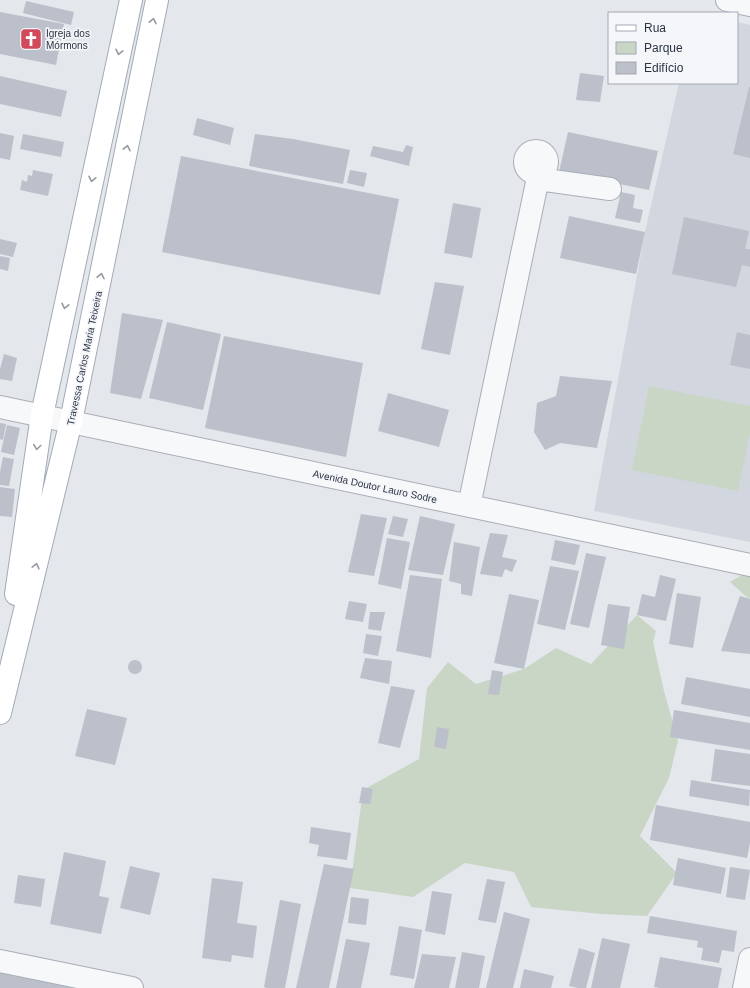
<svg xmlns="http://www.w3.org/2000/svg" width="750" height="988" font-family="Arial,sans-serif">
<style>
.built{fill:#d2d6de}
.green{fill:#c9d6c5}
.building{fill:#bbc0ca}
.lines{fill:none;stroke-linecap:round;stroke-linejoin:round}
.minor-casing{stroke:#a9aeb7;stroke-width:24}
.major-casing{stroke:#a3abb8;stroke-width:24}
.minor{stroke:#f7f8fa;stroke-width:22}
.major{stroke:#fff;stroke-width:22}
.oneway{stroke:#959aa2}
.labels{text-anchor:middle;stroke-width:3.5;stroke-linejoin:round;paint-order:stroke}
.poi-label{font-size:10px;fill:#2b3445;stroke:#f4f6f9;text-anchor:start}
.street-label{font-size:10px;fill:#2b3445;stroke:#f4f6f9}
</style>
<rect width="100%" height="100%" fill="#e4e7ec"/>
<path class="built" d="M737,22L750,25V542L594,511L645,232L679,83H737Z"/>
<path class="green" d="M649,386L750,406V432L738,491L632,470Z
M750,570V597L749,599L730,582Z
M637,615L656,631L653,642L664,691L678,741L669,778L640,836L677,873L647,916L601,914L531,907L514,872L465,863L413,897L350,888L363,790L419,759L427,688L448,662L476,684L524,669L556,648L591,664Z"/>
<path class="building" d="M26,1L74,12L71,25L23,13Z
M0,12L64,24L56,65L0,54Z
M580,73L604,76L600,102L576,100Z
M0,76L67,91L61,117L0,104Z
M749,87H750V158L733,154Z
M197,118L234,128L230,145L193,135Z
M568,132L658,151L649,190L559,172Z
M0,133L14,136L10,160L0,158Z
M23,134L64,142L61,157L20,149Z
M255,134L293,139L350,150L343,184L249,166Z
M406,145L413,147L409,166L370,156L373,146L403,152Z
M181,156L399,199L380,295L162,252Z
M33,170L53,174L48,196L20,190L22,180L27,182L28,175L32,176Z
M350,170L367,173L364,187L347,183Z
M621,192L635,195L633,208L643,210L640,223L615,218Z
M453,203L481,208L472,258L444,253Z
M569,216L645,232L636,274L560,258Z
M684,217L749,231L745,249H750V267L742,265L736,287L672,274Z
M0,239L17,243L13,257L0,254Z
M0,256L10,258L8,271L0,269Z
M435,282L464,286L450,355L421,349Z
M122,313L163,320L141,399L110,393Z
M167,322L221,334L203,410L149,398Z
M737,332L750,335V369L730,365Z
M224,336L363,363L346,457L205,428Z
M4,354L17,358L12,381L0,379V369Z
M560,376L612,381L597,448L560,443L545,450L534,432L537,403L556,396Z
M388,393L449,410L439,447L378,431Z
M0,423L6,424L3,440L0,439Z
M7,425L20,428L14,455L1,452Z
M3,457L14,459L9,486L0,485V472Z
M0,487L15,489L12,517L0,516Z
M361,514L387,518L374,576L348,572Z
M393,516L408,519L403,537L388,534Z
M420,516L455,524L443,575L408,570Z
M490,533L508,535L502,557L517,560L512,572L505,569L502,577L480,574Z
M387,538L410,542L401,589L378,584Z
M555,540L580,545L575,565L551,560Z
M454,542L480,547L472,596L461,594V584L449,581Z
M586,553L606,557L589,628L570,624Z
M550,566L579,571L565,630L537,624Z
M410,575L442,579L431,658L396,651Z
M660,575L676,579L666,621L637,615L642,594L655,597Z
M677,593L701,597L693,648L669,644Z
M509,594L539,600L524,669L494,663Z
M740,596L750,599V654L721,651Z
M349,601L367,604L363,622L345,619Z
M608,604L630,607L624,649L601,645Z
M370,612H385L381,631L368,629Z
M366,634L382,636L378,656L363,653Z
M365,658L392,661L389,684L360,678Z
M128 667a7 7 0 1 1 14 0a7 7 0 1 1-14 0Z
M492,670L503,672L499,695L488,694Z
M686,677L750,689V717L681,704Z
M391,686L415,690L400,748L378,743Z
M87,709L127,718L115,765L75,756Z
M674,710L750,723V750L670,737Z
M437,727L449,729L446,749L434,747Z
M715,749L750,754V786L711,781Z
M691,780L750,790L749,806L689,796Z
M362,787L373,789L370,804L359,803Z
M656,805L750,822V843L747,858L650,840Z
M311,827L351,833L347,860L317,856L319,845L309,843Z
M64,852L106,861L99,896L109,898L101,934L50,924Z
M678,858L726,868L721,894L673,885Z
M324,864L354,869L329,988H296Z
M130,866L160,873L150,915L120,908Z
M730,867L750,870L745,900L726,897Z
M18,875L45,879L41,907L14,903Z
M212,878L243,882L237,923L257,926L253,958L232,955L231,962L202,958Z
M487,879L505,882L496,923L478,920Z
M432,891L452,894L445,935L425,931Z
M351,897L369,899L366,925L348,923Z
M280,900L301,904L285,988H267L264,987Z
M504,912L530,919L513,988H486Z
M650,916L737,931L734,952L722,950L719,963L701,960L703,948L697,947L698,941L647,933Z
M399,926L422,930L414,979L390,975Z
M602,938L630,944L620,988H591Z
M346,939L370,943L361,988H336Z
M579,948L595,953L586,988H578L569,986Z
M462,952L485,956L479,988H455Z
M422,954L456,957L449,988H414Z
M660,957L722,968L718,988H660L654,987Z
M524,969L554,976L551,988H520Z
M0,971L79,988H0Z"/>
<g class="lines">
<g class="minor-casing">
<path id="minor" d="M727,0L750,5
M525 162a11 11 0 1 1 22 0a11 11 0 1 1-22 0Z
M538,179L610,189
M0,407L750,565
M469,506L539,173
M0,961L132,988
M744,988L750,959"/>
</g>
<g class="major-casing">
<path id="major" d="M16,594L42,415L131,0
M0,713L71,421L157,0"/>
</g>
<use href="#minor" class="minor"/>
<use href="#major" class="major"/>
</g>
<defs><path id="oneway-chevron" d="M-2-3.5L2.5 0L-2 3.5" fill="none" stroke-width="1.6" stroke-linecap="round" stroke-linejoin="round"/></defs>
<g class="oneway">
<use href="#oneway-chevron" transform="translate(153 21) rotate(-78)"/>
<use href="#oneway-chevron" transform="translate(119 52) rotate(102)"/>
<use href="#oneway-chevron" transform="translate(127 148) rotate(-78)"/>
<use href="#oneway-chevron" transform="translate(92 179) rotate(102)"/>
<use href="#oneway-chevron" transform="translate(101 276) rotate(-78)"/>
<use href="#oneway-chevron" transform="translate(65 306) rotate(102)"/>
<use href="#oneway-chevron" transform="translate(37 447) rotate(98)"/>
<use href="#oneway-chevron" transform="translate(36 566) rotate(-76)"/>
</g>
<defs>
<g id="church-square" transform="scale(1.15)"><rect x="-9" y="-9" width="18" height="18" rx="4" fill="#d1495b" stroke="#f4f6f9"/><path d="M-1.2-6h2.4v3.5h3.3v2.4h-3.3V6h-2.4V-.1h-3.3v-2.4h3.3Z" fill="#fff"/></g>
</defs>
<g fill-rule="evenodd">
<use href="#church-square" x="31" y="39"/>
</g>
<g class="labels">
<g class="poi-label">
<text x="46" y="37">Igreja dos<tspan x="46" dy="12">Mórmons</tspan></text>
</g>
<g class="street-label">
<text transform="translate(84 358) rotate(-78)" y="4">Travessa Carlos Maria Teixeira</text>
<text transform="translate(375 486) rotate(12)" y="4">Avenida Doutor Lauro Sodre</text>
</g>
</g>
<rect x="608" y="12" width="130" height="72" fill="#f4f6f9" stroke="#a4a8b1"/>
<rect x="616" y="25" width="20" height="6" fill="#ffffff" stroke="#a4a8b1"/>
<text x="644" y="32" font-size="12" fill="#2b3445">Rua</text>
<rect x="616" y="42" width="20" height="12" fill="#c9d6c5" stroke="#a4a8b1"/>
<text x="644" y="52" font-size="12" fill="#2b3445">Parque</text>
<rect x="616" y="62" width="20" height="12" fill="#bbc0ca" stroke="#a4a8b1"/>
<text x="644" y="72" font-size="12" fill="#2b3445">Edifício</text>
</svg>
